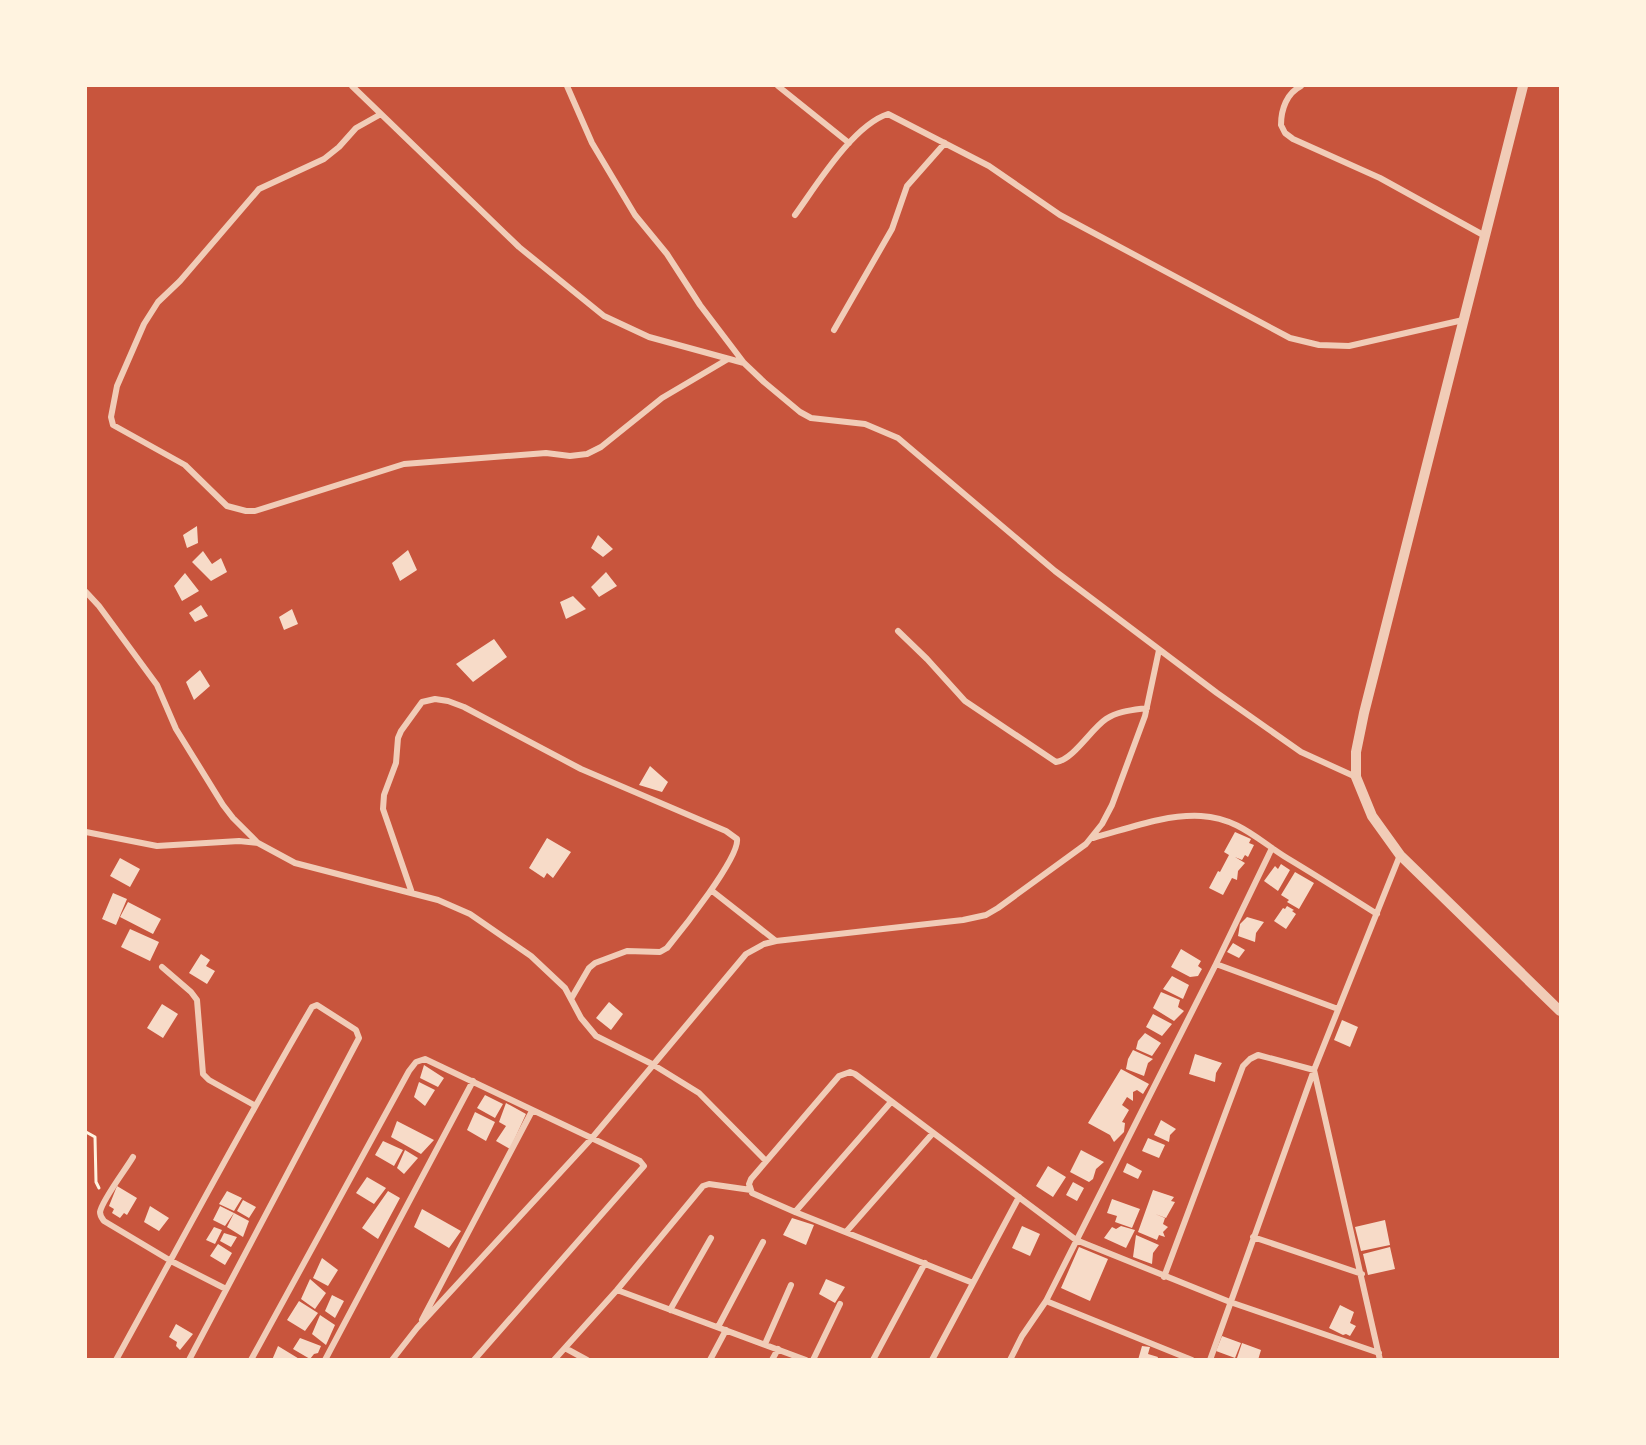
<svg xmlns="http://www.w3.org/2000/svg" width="1646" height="1445" font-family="'Open Sans',sans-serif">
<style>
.building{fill:#f7dbc8}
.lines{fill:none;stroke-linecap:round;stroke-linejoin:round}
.path{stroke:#fff3e0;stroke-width:3}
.minor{stroke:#f1ccb7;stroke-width:6}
.tertiary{stroke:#f1ccb7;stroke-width:10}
</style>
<rect width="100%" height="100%" fill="#c8553d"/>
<path class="building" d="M197,526L198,543L187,548L183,535Z
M598,535L613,549L603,557L591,548Z
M408,550L417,570L400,581L392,563Z
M203,551L212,564L221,558L227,572L211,581L192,562Z
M606,572L617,586L599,597L591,587Z
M185,573L199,591L182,601L174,586Z
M573,596L586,609L566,619L560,602Z
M201,605L208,616L195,622L189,613Z
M292,609L298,624L284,630L279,617Z
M494,639L507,657L473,682L456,664Z
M200,670L210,686L194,700L186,682Z
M650,766L668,782L662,792L639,785Z
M1235,832L1251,839L1249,843L1254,845L1248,857L1245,855L1242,860L1235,857L1245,863L1238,871L1237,880L1232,878L1223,895L1209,888L1218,871L1220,872L1229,855L1224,852Z
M547,838L571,852L553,878L547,873L544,878L529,868Z
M120,858L140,869L130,887L110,876Z
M1281,864L1290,870L1278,891L1264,881L1275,866L1278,869Z
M1295,872L1314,883L1299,909L1287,902L1289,900L1281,895Z
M113,893L127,899L116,925L102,919Z
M128,902L161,919L153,934L120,917Z
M1287,906L1294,910L1292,911L1296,914L1286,929L1274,921L1283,908L1285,909Z
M1247,917L1264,922L1256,933L1255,942L1238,936L1240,924Z
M130,929L159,942L150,961L121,947Z
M1233,943L1245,950L1239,958L1227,952Z
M1181,949L1201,961L1198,966L1202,969L1198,976L1190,977L1171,967Z
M201,954L210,960L206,966L215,971L207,984L189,973Z
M1172,976L1189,985L1183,999L1163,989Z
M1161,992L1180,1000L1178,1007L1184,1011L1174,1021L1153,1008Z
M609,1002L623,1014L611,1030L596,1018Z
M162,1004L178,1014L163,1038L147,1028Z
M1153,1014L1172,1024L1162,1036L1146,1027Z
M1342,1020L1358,1027L1350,1047L1334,1040Z
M1145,1033L1161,1043L1152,1056L1136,1049L1138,1041Z
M1133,1050L1153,1059L1148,1063L1144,1076L1126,1069L1128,1059Z
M1195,1054L1222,1063L1216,1073L1215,1082L1189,1074Z
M424,1065L444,1078L438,1087L420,1078Z
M1121,1069L1149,1084L1143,1094L1137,1090L1133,1092V1101L1127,1097L1122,1105L1129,1110L1122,1122L1125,1123L1124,1132L1114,1142L1110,1135L1088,1123Z
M419,1082L435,1090L425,1106L414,1097Z
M485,1095L503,1104L495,1118L477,1108Z
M506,1103L526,1114L510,1149L496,1141L506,1126L499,1122Z
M475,1112L495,1122L486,1141L467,1130Z
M1161,1120L1176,1129L1170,1135L1169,1142L1154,1135Z
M397,1121L434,1140L421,1154L391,1137Z
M1148,1138L1165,1145L1159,1158L1142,1151Z
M383,1141L403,1150L394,1166L375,1155Z
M405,1150L418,1158L404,1174L397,1168Z
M1081,1150L1104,1162L1096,1169L1093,1179L1089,1182L1070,1172Z
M1127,1163L1142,1171L1138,1179L1123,1172Z
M1048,1166L1066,1177L1053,1197L1036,1186Z
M367,1177L386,1188L374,1204L356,1193Z
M1073,1182L1084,1188L1077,1201L1066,1195Z
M117,1186L137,1198L127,1215L124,1213L120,1218L112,1213L114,1209L109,1206Z
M1153,1190L1174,1197L1171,1201L1175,1202L1166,1218L1155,1214L1165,1218L1163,1224L1168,1227L1163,1232L1165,1237L1159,1235L1157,1240L1138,1232Z
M227,1191L242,1198L234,1211L219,1204Z
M388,1191L400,1198L378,1239L362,1228Z
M1112,1199L1140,1209L1132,1228L1115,1222L1117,1216L1107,1213Z
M243,1200L256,1207L249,1218L237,1211Z
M150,1206L169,1218L159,1231L144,1222Z
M220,1206L234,1213L225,1226L213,1220Z
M422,1209L461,1231L449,1248L414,1227Z
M234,1213L249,1221L243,1237L227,1227Z
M792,1218L814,1225L806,1245L783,1235Z
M1385,1220L1390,1245L1361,1251L1355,1227Z
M1022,1226L1040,1234L1030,1256L1012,1248Z
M1121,1226L1135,1230L1126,1248L1104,1238L1112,1227L1116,1229Z
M214,1227L222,1230L215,1244L206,1240Z
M224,1233L237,1237L231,1247L220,1241Z
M1136,1235L1159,1245L1153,1253L1152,1264L1133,1257Z
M218,1244L232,1253L225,1265L210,1256Z
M1079,1247L1108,1259L1090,1301L1061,1288Z
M1390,1247L1395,1269L1368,1275L1363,1254Z
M322,1258L338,1270L328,1286L313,1278Z
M310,1279L326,1293L315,1309L301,1299Z
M826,1279L845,1287L835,1303L819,1294Z
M332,1295L344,1301L335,1318L325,1311Z
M299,1301L318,1313L305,1331L287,1320Z
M1340,1305L1354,1312L1350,1323L1356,1326L1350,1336L1346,1334L1343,1335L1329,1328Z
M320,1315L335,1325L326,1345L312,1334Z
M176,1324L193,1334L180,1350L176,1346L177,1342L169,1337Z
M1222,1336L1241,1343L1235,1358L1216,1351Z
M300,1338L321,1346L318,1353L314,1354L310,1359L293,1349Z
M1242,1343L1261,1350L1258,1360L1237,1358Z
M278,1346L301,1360H272Z
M1142,1346L1150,1347L1148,1354L1158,1357L1157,1360H1138Z"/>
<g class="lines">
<path class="path" d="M86,1132L95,1137L96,1182L99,1188"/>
<path class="minor" d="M352,86L519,247L604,316L649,337L744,363
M567,86L592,143L635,215L667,254L700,305L744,363L764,382L800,412L811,418L865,424L898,438L1055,571L1217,693L1301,752L1356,777
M778,86L849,143
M1301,86C1287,93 1281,109 1281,125L1285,133L1293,139L1380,178L1485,236
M381,114L356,128L339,147L324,159L259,189L180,281L158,302L144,324L117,386L111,417L113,425L185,465L227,506L246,511H255L404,464L546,453L570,456L587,454L601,447L662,398L728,359
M795,215C816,186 853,125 888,114L989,166L1060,215L1290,338L1319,345L1349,346L1463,320
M834,330L892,229L907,186L945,143
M86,592L99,606L157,685L176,729L223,805L233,818L257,842
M898,631L927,659L965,701L1056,762C1073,760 1091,729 1106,719C1118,711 1133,710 1147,708
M86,832L157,846L239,841L258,843L295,863L438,900L470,914L531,956L565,988L581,1018L596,1036L652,1064L699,1093L765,1160
M1093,838C1127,829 1165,814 1201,816C1238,818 1258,840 1287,858C1317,876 1347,895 1377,914
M711,890L776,941
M412,893L383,809L384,795L396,763L398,738L401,731L422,702L435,699L448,701L464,707L581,769L726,831L737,839C740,857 681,931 667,948L660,952L627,951L595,963L589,968L571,999
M1216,964L1338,1009
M162,967L191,992L197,1000L203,1074L209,1080L254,1105
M133,1157C126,1169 102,1200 100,1212C100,1216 101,1217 104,1221L171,1261L226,1289
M795,1212L891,1102
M846,1232L933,1133
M1253,1237L1362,1274
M1164,1277L1243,1066L1250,1059L1258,1055L1314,1070L1380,1360
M973,1283L795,1212L752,1193L749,1184L751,1179L839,1076L850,1072L855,1074L1076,1240L1230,1302L1379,1353
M617,1290L806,1360
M1046,1301L1192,1360
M670,1310L711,1238
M422,1320L532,1111
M718,1327L763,1242
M765,1344L791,1285
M565,1348L587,1360
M116,1360C181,1242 244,1123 312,1007L317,1005L356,1030L359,1038L189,1360
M251,1360L409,1071L416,1062L425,1059L640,1161L644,1166L474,1360
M325,1360L473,1081
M392,1360L417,1328L592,1138L746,954L764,944L776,941L963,920L986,915L998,908L1086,844L1102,824L1112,805L1145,716L1159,650
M554,1360L617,1290L703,1186L709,1184L751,1190
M710,1360L726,1330
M772,1360L778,1349
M813,1360L840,1304
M873,1360L925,1263
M932,1360L1019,1197
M1010,1360L1022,1336L1046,1301L1216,964L1272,848
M1210,1360L1314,1070L1400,855"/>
<path class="tertiary" d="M1523,86L1364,713L1356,752V777L1372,816L1400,855L1560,1011"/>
</g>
<rect width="1646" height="1445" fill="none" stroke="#fff3e0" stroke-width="174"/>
</svg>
